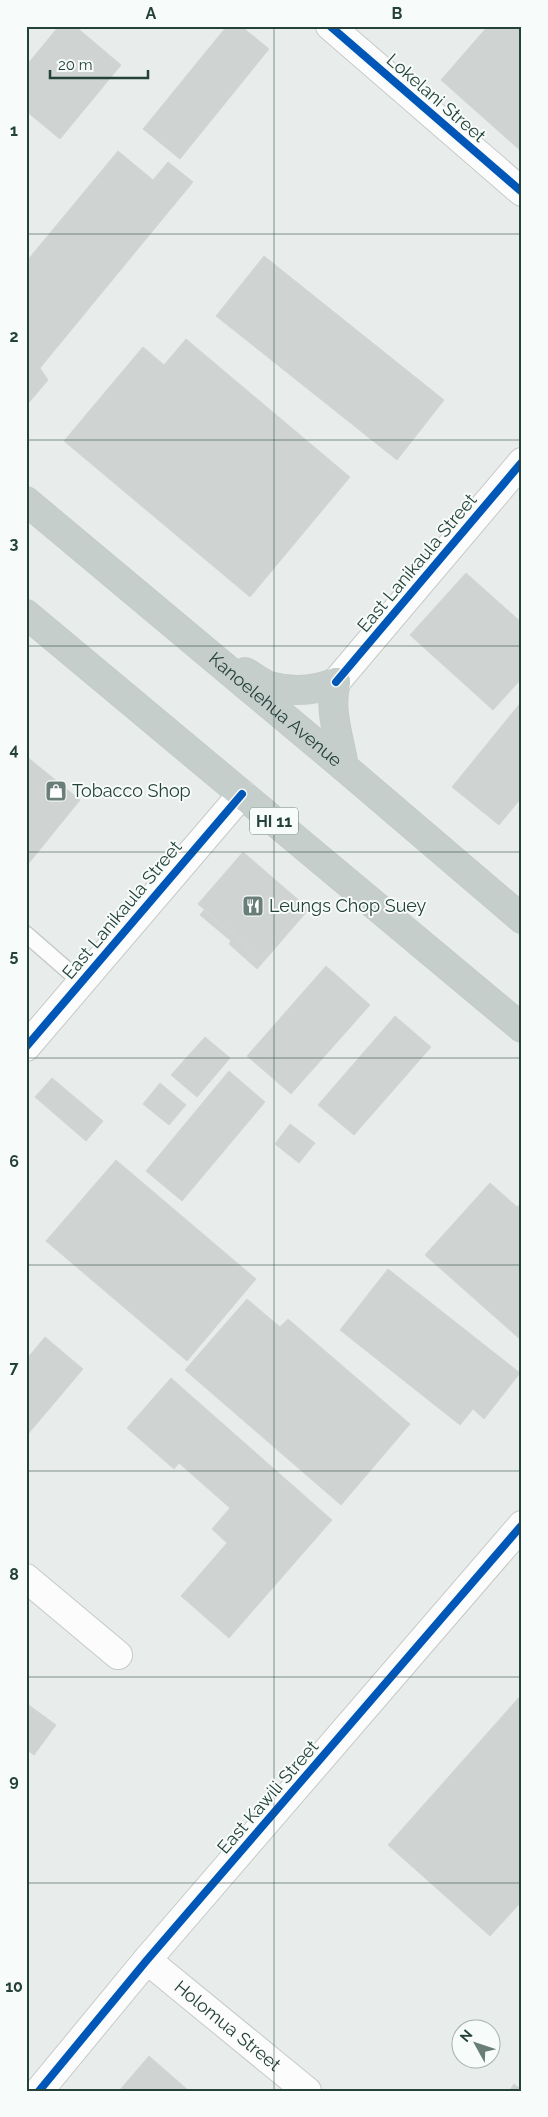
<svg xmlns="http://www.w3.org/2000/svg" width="548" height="2117" font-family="Raleway,sans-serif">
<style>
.building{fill:#cfd4d2;stroke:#d1d6d4}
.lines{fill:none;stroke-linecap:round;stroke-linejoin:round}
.service-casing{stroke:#c5cac8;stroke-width:18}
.minor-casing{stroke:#c5cac8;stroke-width:30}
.tertiary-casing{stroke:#c5cac8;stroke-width:30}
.trunk-casing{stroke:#c3ccc9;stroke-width:30}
.service{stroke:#fcfcfc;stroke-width:15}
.minor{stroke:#fcfcfc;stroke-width:28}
.tertiary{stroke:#fcfcfc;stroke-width:28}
.trunk{stroke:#c6cecc;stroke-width:28}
.cycleway-casing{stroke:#f7fbf9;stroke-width:11}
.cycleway{stroke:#0057b8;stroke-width:8}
.grid{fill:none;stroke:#24423a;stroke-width:1;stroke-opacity:0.55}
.labels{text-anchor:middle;stroke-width:4;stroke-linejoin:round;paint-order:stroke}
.shield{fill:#f7fbf9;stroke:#637a73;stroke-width:1}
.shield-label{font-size:16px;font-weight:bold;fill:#24423a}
.street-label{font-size:18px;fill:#24423a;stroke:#f7fbf9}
.poi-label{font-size:18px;fill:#24423a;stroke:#f7fbf9;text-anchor:start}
.neatline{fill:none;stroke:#24423a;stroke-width:2}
.grid-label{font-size:16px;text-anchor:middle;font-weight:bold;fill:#24423a}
</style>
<rect width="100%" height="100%" fill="#e8edeb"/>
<path class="building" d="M59,26H75L121,65L60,139L26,111V66Z
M227,26H241L269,49L180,159L143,129Z
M488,26H522V152L441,80Z
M118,151L153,180L168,162L193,182L40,368L48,380L26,406V262Z
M264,256L444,400L397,460L216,316Z
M186,339L350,477L250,597L64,441L143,347L164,365Z
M466,573L522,623V678L493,710L410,635Z
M522,701V797L499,825L452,787Z
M26,756L80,800L29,863L26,860Z
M243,852L309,909L264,961L198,904Z
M204,910L264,961L257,969L229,944L231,941L200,915Z
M326,966L370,1005L291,1094L247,1056Z
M395,1016L431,1047L354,1135L318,1105Z
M205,1037L230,1058L197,1097L171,1075Z
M229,1071L265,1102L182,1201L146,1171Z
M52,1078L103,1121L86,1141L35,1097Z
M160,1083L186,1105L169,1125L143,1104Z
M290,1124L315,1143L299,1163L275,1144Z
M116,1160L256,1279L187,1361L46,1241Z
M490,1183L517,1207L522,1202V1341L425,1255Z
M388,1269L520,1373L484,1419L473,1409L460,1425L340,1330Z
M247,1299L280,1327L288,1319L410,1424L341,1505L185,1370Z
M45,1337L83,1369L28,1434L26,1432V1360Z
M171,1378L332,1520L229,1638L181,1596L227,1543L212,1529L230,1508L179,1463L174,1469L127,1428Z
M522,1694V1901L490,1936L388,1845Z
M26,1703L56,1725L34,1755L26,1749Z
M149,2056L189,2091H119Z
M514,2084L522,2090V2091H509Z"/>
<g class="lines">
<g class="service-casing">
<path id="service" d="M26,934L81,982"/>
</g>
<g class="minor-casing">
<g id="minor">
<path d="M330,26L522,192"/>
<path d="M336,682L522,462"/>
<path d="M26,1578L118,1655"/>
<path id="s1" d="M147,1960L307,2091"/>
</g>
</g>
<g class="tertiary-casing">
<path id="tertiary" d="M26,1047L242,794
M39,2091L147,1960L522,1525"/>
</g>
<g class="trunk-casing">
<g id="trunk">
<path id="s2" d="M26,501L344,767L522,919"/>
<path d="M26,614L522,1028"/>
<path d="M245,672C253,676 261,683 269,686C291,692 315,691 336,682"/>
<path d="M336,682C328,709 340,740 344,767"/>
</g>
</g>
<use href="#service" class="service"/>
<use href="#minor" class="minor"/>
<use href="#tertiary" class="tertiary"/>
<use href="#trunk" class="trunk"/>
<g class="cycleway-casing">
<path id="cycleway" d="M330,26L522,192
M336,682L522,462
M26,1047L242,794
M39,2091L147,1960L522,1525"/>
</g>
<use href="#cycleway" class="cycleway"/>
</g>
<path class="grid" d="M274,26V2091M26,234H522M26,440H522M26,646H522M26,852H522M26,1058H522M26,1265H522M26,1471H522M26,1677H522M26,1883H522"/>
<defs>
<g id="shop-square" transform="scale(1.125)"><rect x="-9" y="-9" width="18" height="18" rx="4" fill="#697e78" stroke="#f7fbf9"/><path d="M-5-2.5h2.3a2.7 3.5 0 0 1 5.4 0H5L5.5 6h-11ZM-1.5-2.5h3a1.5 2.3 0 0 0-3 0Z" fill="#fff"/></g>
<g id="restaurant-square" transform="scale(1.125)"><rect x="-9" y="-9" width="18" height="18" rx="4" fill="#697e78" stroke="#f7fbf9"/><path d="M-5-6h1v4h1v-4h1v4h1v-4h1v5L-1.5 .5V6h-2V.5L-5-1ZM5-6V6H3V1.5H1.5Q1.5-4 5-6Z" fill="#fff"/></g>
</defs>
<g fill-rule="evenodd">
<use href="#shop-square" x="56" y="791"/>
<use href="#restaurant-square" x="253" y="906"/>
</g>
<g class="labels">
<rect class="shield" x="250" y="807.5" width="48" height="27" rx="4"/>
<g class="shield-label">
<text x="274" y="827">HI 11</text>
</g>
<g class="street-label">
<text transform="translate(436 98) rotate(41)" y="6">Lokelani Street</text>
<text transform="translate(417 563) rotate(-50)" y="6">East Lanikaula Street</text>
<text dy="6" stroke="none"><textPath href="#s2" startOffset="325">Kanoelehua Avenue</textPath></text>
<text transform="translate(122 910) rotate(-50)" y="6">East Lanikaula Street</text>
<text transform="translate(268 1797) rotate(-49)" y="6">East Kawili Street</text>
<text dy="6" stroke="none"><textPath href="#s1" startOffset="104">Holomua Street</textPath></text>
</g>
<g class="poi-label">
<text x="72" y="797">Tobacco Shop</text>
<text x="269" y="912">Leungs Chop Suey</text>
</g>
</g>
<rect width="548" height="2117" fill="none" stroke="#f7fbf9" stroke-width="55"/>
<g transform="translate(476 2044) rotate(310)"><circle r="24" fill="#f7fbf9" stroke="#a3b1ad"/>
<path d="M0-4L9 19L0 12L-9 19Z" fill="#697e78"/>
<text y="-8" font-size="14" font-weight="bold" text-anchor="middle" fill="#24423a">N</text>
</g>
<path d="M50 70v8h98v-8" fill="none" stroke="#24423a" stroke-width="2.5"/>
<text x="58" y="70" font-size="15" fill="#24423a" stroke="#f7fbf9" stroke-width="4" paint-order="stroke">20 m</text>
<rect x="28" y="28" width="492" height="2062" class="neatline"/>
<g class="grid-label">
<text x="151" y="19">A</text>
<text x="397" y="19">B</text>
<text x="14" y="136">1</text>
<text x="14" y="342">2</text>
<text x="14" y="549">3</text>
<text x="14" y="755">4</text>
<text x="14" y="961">5</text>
<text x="14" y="1167">6</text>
<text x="14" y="1373">7</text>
<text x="14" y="1580">8</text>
<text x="14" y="1786">9</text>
<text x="14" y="1992">10</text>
</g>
</svg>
